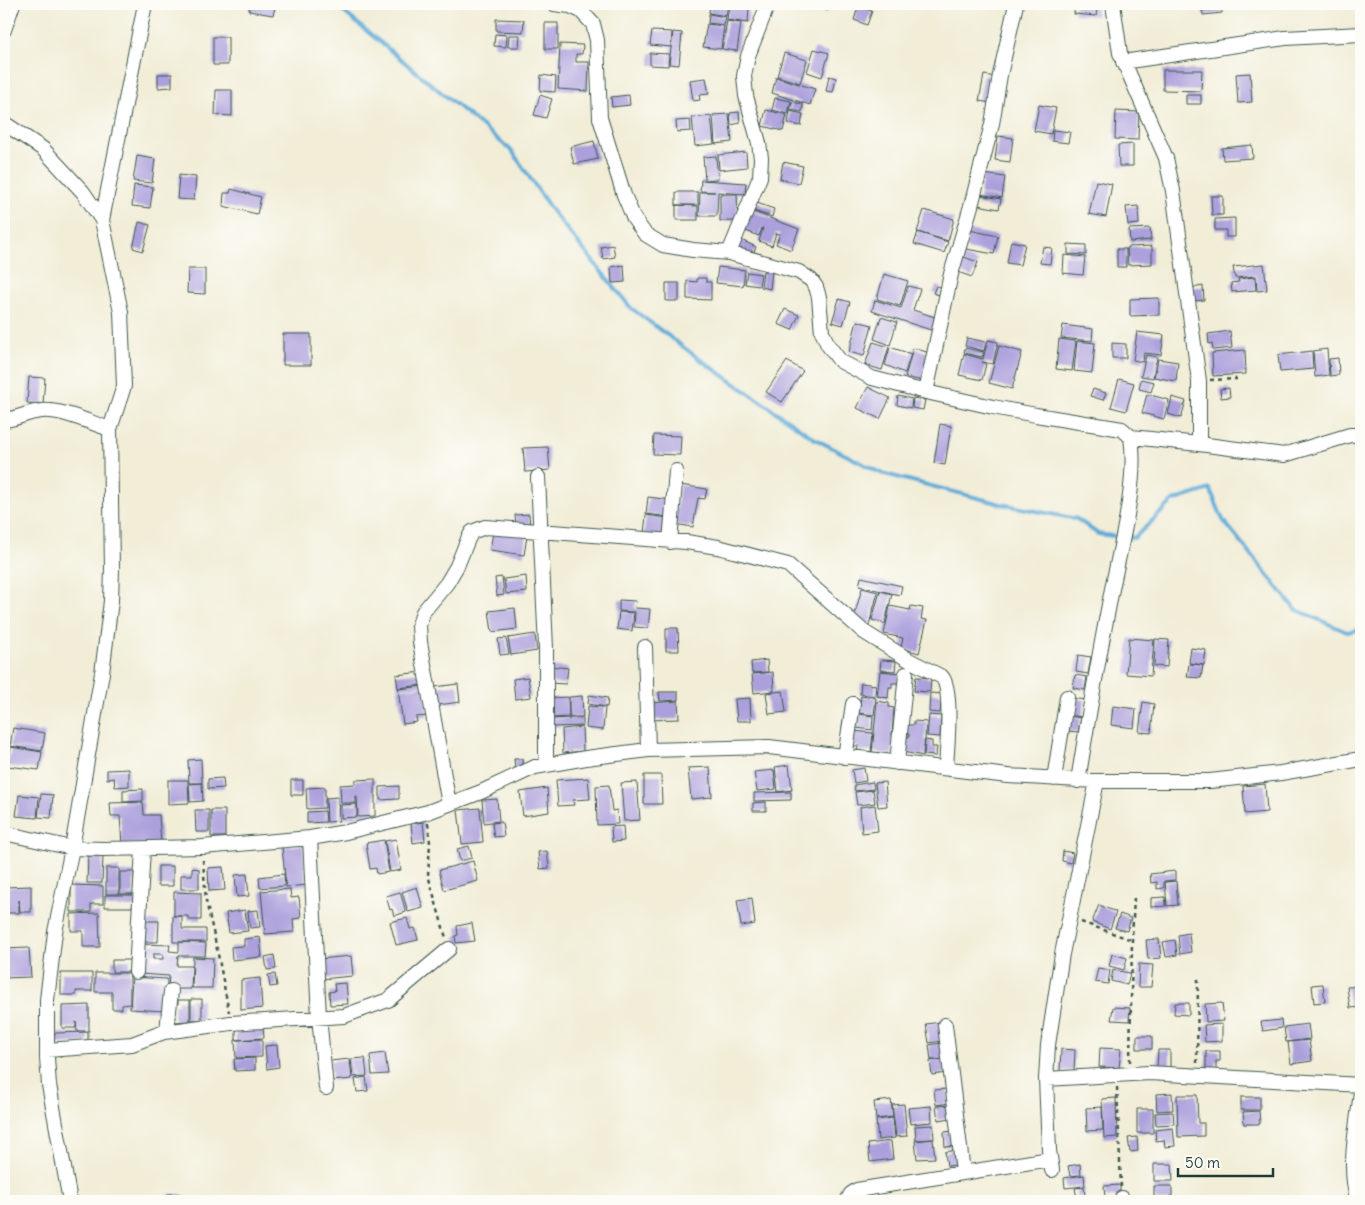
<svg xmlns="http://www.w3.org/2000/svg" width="1365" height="1205" font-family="Delius,sans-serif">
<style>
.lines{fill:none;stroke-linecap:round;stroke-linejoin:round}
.stream{stroke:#61acd9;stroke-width:4}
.building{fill:#ab9fdc;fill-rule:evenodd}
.minor-casing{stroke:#3e574c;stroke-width:16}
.path{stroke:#3e574c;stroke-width:2.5;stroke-dasharray:4 4;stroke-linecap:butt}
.minor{stroke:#fff;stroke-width:14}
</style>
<rect width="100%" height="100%" fill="#fdfcf7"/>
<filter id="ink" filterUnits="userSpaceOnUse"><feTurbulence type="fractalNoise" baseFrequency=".02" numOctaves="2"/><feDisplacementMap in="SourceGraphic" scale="10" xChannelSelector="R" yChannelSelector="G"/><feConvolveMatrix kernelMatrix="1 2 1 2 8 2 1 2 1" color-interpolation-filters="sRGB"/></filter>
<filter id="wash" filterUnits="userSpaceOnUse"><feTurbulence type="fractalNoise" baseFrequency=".0096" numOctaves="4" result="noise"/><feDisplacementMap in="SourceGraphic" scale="20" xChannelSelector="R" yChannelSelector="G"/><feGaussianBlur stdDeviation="1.12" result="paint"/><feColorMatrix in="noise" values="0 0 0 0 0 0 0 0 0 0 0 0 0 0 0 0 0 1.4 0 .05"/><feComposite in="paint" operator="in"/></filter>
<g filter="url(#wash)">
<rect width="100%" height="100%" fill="#f1edd7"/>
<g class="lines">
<path class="stream" d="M334,4L512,151L552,211L631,308L698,358L815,439L881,473L1001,504L1077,519L1098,534L1120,537
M1127,537L1134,538L1173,501L1210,489L1223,520L1295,609L1347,632L1361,629"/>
</g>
<g id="blocks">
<path class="building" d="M250,4H276L273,15L249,11Z
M710,4H728L726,16L709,13Z
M729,4L749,6L748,23L727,20Z
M817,4H831L828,11L816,6Z
M1075,4H1098L1096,16L1074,14Z
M1221,4L1222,13L1203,15L1202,6Z
M1222,4H1238V5L1223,7Z
M858,7L872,11L867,25L854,20Z
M709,14L726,17L724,25L708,23Z
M496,19L524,20L523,32L496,31Z
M727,21L741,23L737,51L722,49Z
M545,23H558V49H545Z
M707,24L724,26L721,49L703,47Z
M652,31L672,32L671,47L650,45Z
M673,32L682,33L679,65L669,64Z
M495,34L507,35L506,47L494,46Z
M509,35H520L519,47H508Z
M213,37H228V65H213Z
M560,44L583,45L582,54H576V62H589L588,91L558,89Z
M814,49L829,53L822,77L807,72Z
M650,53L669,54L668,66L650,65Z
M784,53L807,60L800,83L777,76Z
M1163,70H1202L1201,91L1163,90Z
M1250,73L1252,102L1238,103L1236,74Z
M158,74H172V87L158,88Z
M541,75L556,77L555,92L540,91Z
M984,75L996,77L991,103L979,101Z
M829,76L836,78L833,92L826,91Z
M776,77L815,89L810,105L772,93Z
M706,78L709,94L699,95L700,100L693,101L690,80Z
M216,90H232V116L215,115Z
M540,95L552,99L546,118L534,115Z
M629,95L630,105L612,107L611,97Z
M1186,95H1201V104H1186Z
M775,98L791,101L788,114L772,110Z
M792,102L803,104L802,112L790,110Z
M1039,105L1056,108L1051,134L1034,131Z
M766,110L787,115L783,131L762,126Z
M790,111L803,114L801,126L788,123Z
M1116,111L1139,112L1138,140L1115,139Z
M739,112L740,123L731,125L730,113Z
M729,114L732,142L715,144L713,115Z
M711,116L714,144L695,146L692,118Z
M690,120L691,131L677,132L676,121Z
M1053,130L1070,132L1068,143L1052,141Z
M998,136L1013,138L1010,162L995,160Z
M594,141L598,159L574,164L570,147Z
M1133,144V166H1119L1118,145Z
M1252,145L1253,158L1223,160L1222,148Z
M746,152L747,167L719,170L718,155Z
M137,156L155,159L152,183L133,181Z
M716,156L718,179L705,180L703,157Z
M783,162L803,166L799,183L780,179Z
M983,174L1005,177L1002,198L980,194Z
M179,175L196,177L194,200L177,199Z
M701,180L746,183L745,194L718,192L717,216H699L700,192H715L700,191Z
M1096,181L1112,184L1106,217L1089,214Z
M134,185L153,187L150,208L132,206Z
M231,189L261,197L257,214L223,206L224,193H230Z
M676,192H698V205H676Z
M720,194H737L738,221H720Z
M980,195L1001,199L999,209L978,205Z
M1211,196H1223V215H1212Z
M754,202L774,209L772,217L751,210Z
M676,205L698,206V220H676Z
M1138,206L1139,224L1128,225L1126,207Z
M924,210L954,219L948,241L917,232Z
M751,211L799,229L791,250L776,244L780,234L776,233L772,246L759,241L763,228H762L759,236L743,230Z
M1235,218V237H1226V230H1215V219Z
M139,222L150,225L143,251L133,248Z
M1150,228L1151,240L1130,242L1129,229Z
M969,230L998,236L994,254L966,249Z
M918,232L948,242L944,253L914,244Z
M737,238L756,247L753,255L733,246Z
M1011,241L1025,244L1020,265L1007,263Z
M1068,244L1086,245V255L1068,254Z
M613,245L615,257L603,259L601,247Z
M1152,246V264L1128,265L1127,247Z
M1043,247L1052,248L1050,264L1040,263Z
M1117,249H1126V267H1117Z
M1064,255L1085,257L1083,275L1063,273Z
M961,256L978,262L972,277L955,271Z
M1264,264L1267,290L1257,291L1256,276L1235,278L1233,267Z
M624,265L625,282L612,283L611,267Z
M718,267L745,270L743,286L716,283Z
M188,269H205V294L187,293Z
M763,271L772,272L770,289L761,287Z
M747,272L761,274L759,286L745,284Z
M884,274L908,281L900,306L877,299Z
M1255,277L1256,290L1232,292L1231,283L1239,282L1238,279Z
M697,278H706V282H711V300L687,299V281L697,282Z
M666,283H679V301H666Z
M908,286L920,289L913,310L938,318L934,331L872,311L875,300L901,308Z
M936,286L941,287L939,295L933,293Z
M1203,286L1204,300L1193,301L1192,288Z
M1159,298V315L1130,316V299Z
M839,299L850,302L843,325L832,322Z
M785,309L799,315L792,330L778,324Z
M881,317L897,322L890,345L874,339Z
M857,321L872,325L864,356L849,352Z
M1063,325L1093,329L1092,341L1061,338Z
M1230,331L1232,348L1213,350L1212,343L1209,344L1208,334Z
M1137,332L1164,335L1161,355L1144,353L1143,362L1133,360Z
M283,334H311V365H283Z
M967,338L986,342L984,351L965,346Z
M1059,339L1076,341L1072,371L1056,369Z
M988,340L998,342L993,364L982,362L986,364L982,380L959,375L964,354L983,359Z
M1077,341L1095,343L1092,373L1074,371Z
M873,342L889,347L882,370L865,365Z
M1112,343L1126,344V358H1112Z
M999,346L1022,352L1012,389L989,383Z
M890,347L911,354L905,373L885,365Z
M913,348L930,353L923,381L905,377Z
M965,348L984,352L982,357L964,353Z
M1327,349L1329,375L1315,377L1313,351Z
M1245,350L1246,374L1213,376L1212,353Z
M1312,351L1313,369L1280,372L1278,355Z
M1146,355L1157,357L1153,378L1141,376Z
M1338,358L1339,375L1330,376L1329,359Z
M1158,359L1178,362L1176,381L1154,377Z
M787,361L803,371L782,402L766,392Z
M29,377L45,378L43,404L27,403Z
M1119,379L1134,383L1126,411L1111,407Z
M1141,379L1154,382L1151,392L1139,389Z
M868,387L890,398L880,419L857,408Z
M1229,388L1230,397L1221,398L1220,389Z
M1093,389L1106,393L1103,400L1090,396Z
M1147,394L1169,400L1164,419L1142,413Z
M898,396L912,399L911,408L897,405Z
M1172,397L1186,401L1181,418L1168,414Z
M913,398L925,400L923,410L912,408Z
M940,424L951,426L945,465L934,463Z
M654,435L681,436L680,455L653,454Z
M548,447L550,470L525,472L523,448Z
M680,485L707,489L705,499L698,498L693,527L674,524Z
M648,497L671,500L669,517L646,514Z
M529,514L530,526L516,527L515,515Z
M646,515L668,518L666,537L644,534Z
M493,532L527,536L524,555L490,550Z
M526,576L527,592L506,594L504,579Z
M502,577L504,595L497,596L495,578Z
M861,577L902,586L900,595L859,586Z
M862,588L878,592L869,625L853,621Z
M880,591L892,594L885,624L872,620Z
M619,600L636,601L635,608L650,609L648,628L634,627L635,612L619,611Z
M890,606L910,610L911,606L923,608L921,619L927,620L919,653L901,648L903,638L884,634Z
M515,608L517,629L492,632L489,611Z
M619,612L634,613L632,631L617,629Z
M666,628H678L679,651H666Z
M535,634L537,651L511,655L508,638Z
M506,638L509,654L500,655L498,639Z
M1129,638L1154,640L1151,676L1126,674Z
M1155,639L1169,640L1167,667L1154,666Z
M1191,648L1206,650L1204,665L1189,663Z
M1078,655L1091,657L1088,674L1076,672Z
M767,660L768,672L752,673L751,662Z
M881,660L896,661L895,671L880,670Z
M1189,664L1203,665L1201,678L1187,677Z
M550,666L568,668L566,684L548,683Z
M880,671L900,673L898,683H892V687H889L888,698L877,696Z
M422,672L423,685L398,688L396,675Z
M773,672L774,691L754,693L752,674Z
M1075,675L1087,677L1085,690L1073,688Z
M528,677L531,697L515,699L513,679Z
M916,677L931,678L930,692L914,691Z
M861,683L876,685L875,696L860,694Z
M458,684L460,702L438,705L435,687Z
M424,686L428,716L416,717L417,722L403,724L398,689Z
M783,691L786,712L769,714L766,693Z
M659,692H678V700L660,701Z
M930,693L942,694L940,713L929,712Z
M589,695L608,698L607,707L588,704Z
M582,696L583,717H569V697Z
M861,696L876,698L874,715L859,713Z
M568,697L569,717L551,718L550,698Z
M750,698L751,721H737L735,699Z
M1072,698L1085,700L1082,717L1069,715Z
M678,701L679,719L650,720V703Z
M877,701L889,703V707L894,708L892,735L894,736L892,755L872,752Z
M1143,702L1154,704L1151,733L1139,732Z
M588,706L605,707L603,730L586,728Z
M1113,706L1136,709L1134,728L1111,725Z
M1361,712V737H1360L1357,713Z
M858,714L873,716L872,730L856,728Z
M929,715L941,716L940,737L927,736Z
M1069,716L1081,718L1078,732L1067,731Z
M569,718V720L570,718H583V726L552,727L551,719Z
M914,721L927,722L923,756L903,752L904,737H909V734H906L907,725H914Z
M582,727L583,751L563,753L562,729Z
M13,728L45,733L42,751L10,746Z
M854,731L873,733L871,752L857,750L858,746H852Z
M925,740L932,741V747H937L936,756L924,755Z
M11,747L42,752L39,770L8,766Z
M201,759L202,783H189L188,760Z
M514,759H522L523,768L515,769Z
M789,765L792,790L778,792L775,767Z
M710,767L712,797L691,799L688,768Z
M864,768L866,781L854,783L852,770Z
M129,769V786L115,787L114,778L107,779V770Z
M774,770L776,789L757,791L754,772Z
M644,775H661L662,804H644Z
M223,778L224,788L208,789V779Z
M588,778L590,799L573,800L574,805L558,806L556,780Z
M375,779V816L358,817L357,796H356V803H341L340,785L355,784V780Z
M168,780H188L189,803L168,804Z
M291,780H303V795H291Z
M637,782L640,820L624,821L621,783Z
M873,782L874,789L855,791L854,785Z
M885,782L887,806L878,807L875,783Z
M202,783L203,801L190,802L189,784Z
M1265,784L1267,812L1245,814L1243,786Z
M609,785L612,811L617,810L618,824L597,825L596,786Z
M399,786V799L380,800V787Z
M325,787V808L307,809L306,788Z
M547,788L549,812L523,816L520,792Z
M143,789V801L123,802V790Z
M873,790L875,803L857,805L855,792Z
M791,792V800L754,801V793Z
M41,794L53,795L51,818L38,817Z
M19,795L39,797L37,818L16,816Z
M338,797L339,821L327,822L326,798Z
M497,799L499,821L484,823L482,800Z
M143,802L144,815H159L161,843L122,845L120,816H111L110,803Z
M766,802V811H753V803Z
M357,804V817L341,818V805Z
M875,805L878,831L862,833L860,807Z
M480,808L483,842L462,844L458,810Z
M195,810H209V832H196Z
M211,810H225V837H211Z
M325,811L326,822L307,823V812Z
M423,822L425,841L413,843L411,824Z
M502,822L504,836L494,837L492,823Z
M623,826L624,841L612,842L611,827Z
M396,839L401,870L390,872L385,841Z
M384,840L389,872L377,874L376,868L370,869L366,843Z
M303,845L307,885L286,887L282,847Z
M469,846L472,858L460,861L457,849Z
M547,851L549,868L540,869L538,852Z
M1063,851L1073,853L1071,863L1062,861Z
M88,856H103L102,883H87Z
M473,861L478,881L444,890L439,870Z
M158,866H173V886H158Z
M223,867L225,890L209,891L208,868Z
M106,868H119V894H106Z
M192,868L199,869V889H181V875H192Z
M1175,871V880L1164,881V888L1157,889V882L1151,883L1150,874Z
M120,872H134V894H120Z
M247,874L249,896L237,897L235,875Z
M284,874L285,886L260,888L259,877Z
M1176,881L1178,905L1167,906L1165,882Z
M71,885L103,886V904H91V912H71Z
M31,886V912H20L19,900V913H4V887Z
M417,887L423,908L408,912L402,892Z
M290,889L291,898L299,897L301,918L293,919L294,932L265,934L261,891Z
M174,892L201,893V920H188V916H174Z
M400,892L406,912L394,916L392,909L390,910L386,896Z
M105,895H136V907H105Z
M1165,897L1166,906L1151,907V898Z
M752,898L755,924L741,926L737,900Z
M1099,905L1116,912L1110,929L1092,922Z
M245,910L248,931L229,933L226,913Z
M258,910L260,927L250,928L248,911Z
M99,913L100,947H83V931H71V914Z
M1120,914L1131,918L1127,931L1115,928Z
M173,916H182V929H206V942H173Z
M407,918L410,929L415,928L418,940L396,945L390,922Z
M143,921H159L158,942H142Z
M472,923L475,941L456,943L455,936L458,935L457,926Z
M1189,933L1191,952L1180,954L1178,935Z
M260,937L262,957L232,960L231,947L244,946V939Z
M1159,939L1161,958L1148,959L1146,940Z
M1175,940L1177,955L1166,957L1163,942Z
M179,942L206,943L205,956H178L177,966H192L191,989H168L169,976L140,974L141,944L170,945L169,951L179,952ZM153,954H163V959H153Z
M29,948L31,977L4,978V949Z
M1112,954L1127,958L1124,970L1109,966Z
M274,955L276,969L267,970L265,957Z
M351,956L353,976L321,979L319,959Z
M193,957L213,958L212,988H192Z
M112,960H130V972H112Z
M1139,964L1153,965L1151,987H1138Z
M1098,968L1110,970L1108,984L1095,982Z
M1113,970L1130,973L1127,985L1111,981Z
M61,973H92V991H76V995H61Z
M95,973H130V1004L122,1005V1009H112V992H95Z
M275,974L277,986L270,987L268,975Z
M132,977L167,979L165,1011L130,1009Z
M260,978L262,1008L241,1010V980Z
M346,983L348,1004L330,1005L329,992L335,991L334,984Z
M1323,984L1325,1002L1314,1003L1312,985Z
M1361,986V1007L1350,1008L1347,987Z
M191,999H202V1020H191Z
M178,1000H190V1021L174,1022V1004H178Z
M1175,1003H1189V1015L1174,1014Z
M1222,1003L1224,1021L1206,1022L1205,1004Z
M89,1005V1031H77L76,1022V1028H62V1006Z
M1113,1007L1130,1008L1129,1021L1111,1020Z
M1281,1020L1282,1028L1263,1031L1261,1022Z
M941,1022L943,1041L929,1043L926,1024Z
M1222,1024V1041L1205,1042L1204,1025Z
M1308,1024L1310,1039L1286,1042L1284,1027Z
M263,1026L264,1038L236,1040V1027Z
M88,1032V1042L54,1044V1033Z
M1137,1036H1152V1049H1137Z
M262,1039V1057L236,1058L235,1040Z
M1309,1040L1312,1061L1291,1064L1288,1042Z
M942,1043L944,1059L931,1060L929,1045Z
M277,1045L279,1067L267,1069L265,1046Z
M1100,1048L1121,1049L1119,1068L1099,1067Z
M1061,1049L1075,1050L1074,1071H1060Z
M1158,1050H1170V1068H1157Z
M1206,1051H1220V1061H1216V1071H1206Z
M385,1053L388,1074L372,1075L370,1055Z
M255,1058V1070L235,1071L234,1059Z
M365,1058L367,1076L353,1077L351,1059Z
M350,1059L352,1079L332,1081L330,1061Z
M944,1059L946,1073L932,1075L930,1061Z
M366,1077L368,1091L357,1092L355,1079Z
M948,1089L950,1103L936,1105L934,1090Z
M1172,1093L1173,1110L1157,1111L1156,1094Z
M1177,1095H1197L1198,1123H1204V1136L1178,1137Z
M1241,1097H1260V1110H1241Z
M1116,1098L1117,1137L1104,1138L1102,1099Z
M891,1100L893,1117L876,1119L874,1102Z
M904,1104L907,1136L896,1137L892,1105Z
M950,1105L952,1118L938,1120L936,1106Z
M931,1106L932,1122L910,1124L908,1108Z
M1102,1107L1103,1130L1087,1131L1086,1108Z
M1137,1109H1153V1133H1137Z
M1259,1111L1260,1124H1244L1243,1112Z
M1173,1112L1174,1124L1156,1125L1155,1113Z
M893,1118L895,1138L878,1140L876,1120Z
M933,1125L934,1139L916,1140L915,1126Z
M1173,1128L1175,1146L1165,1147L1164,1140L1156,1141L1155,1130Z
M953,1131L955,1146L945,1147L944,1132Z
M1137,1137L1138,1151L1130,1152L1128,1138Z
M933,1139L935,1158L917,1159L915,1141Z
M891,1141L893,1159L870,1162L868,1144Z
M956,1150L958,1165L947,1166L945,1152Z
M1080,1164L1081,1175L1070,1176L1068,1166Z
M1154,1164H1172L1173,1181H1154Z
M1084,1175L1085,1186L1065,1188L1064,1178Z
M1120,1185V1197L1105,1198L1104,1186Z
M1154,1186H1172V1201H1156V1197H1154Z
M1084,1187L1085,1196L1077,1198L1075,1188Z
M168,1194H182L183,1201H169Z"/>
</g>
</g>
<g filter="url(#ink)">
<use href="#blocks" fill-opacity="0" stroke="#3e574c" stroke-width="1"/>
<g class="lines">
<g class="minor-casing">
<path id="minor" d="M554,4L570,6L581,11L593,24L597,40L600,118L624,195L634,219L645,234L663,245L693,250L729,253L799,272L811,280L816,287L819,297L822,332L828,345L840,361L872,378L926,392L993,407L1036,415L1122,429L1131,437C1138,482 1120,548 1111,594C1099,656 1088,718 1078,781
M1113,4L1120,53L1166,158L1173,191L1199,381V444L1131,437
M4,30L13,4
M1123,62L1285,38L1361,34
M4,123L43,149L83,192L102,220
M729,253L760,177L761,158L759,143L746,96L744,76L748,56L768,4
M926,392L951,274L971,206L992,124L1000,75L1016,4
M4,420C18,419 27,412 42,411C61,409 91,423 110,429
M1199,444L1284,455L1350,435H1361
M538,477L546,648V764
M670,542L676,471
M645,647L648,750
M845,757L853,704
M897,763L906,674
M1054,779L1067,697
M449,804L420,642L419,625L423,612L447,583L457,566L468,539L472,532L485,527L686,542L718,547L788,565L864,632L909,660L942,677C953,689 947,749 946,768
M4,833L72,848L103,849L202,847L310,838L346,832L428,812L481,792L535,767L586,758L648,750L769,747L1008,776L1097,781H1210L1281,773L1361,759
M310,838L319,1017L326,1088
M136,972L143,849
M945,1025L963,1172
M167,1031L171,991
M47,1050L132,1044L164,1032L231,1023L344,1016L388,1000L449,949
M1046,1079L1149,1073L1361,1085
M1052,1170L1049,1150L1046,1079L1048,1045L1062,954L1097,781
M1122,1198V1201
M70,1201L49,1085L47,1058V1000L55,932L72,848L102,673L111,601L112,569L110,429L124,386L121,312L102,220L145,4
M847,1201L851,1194L857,1190L1050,1159
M1358,1201C1347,1167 1357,1127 1361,1092"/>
</g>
<path class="path" d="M1210,380L1237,379
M428,823L430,843L428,875L446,938
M203,860L206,901L217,949L229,1012
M1081,922L1132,940
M1130,1062L1132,940L1134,896
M1197,1063L1198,979
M1117,1087L1121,1187"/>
<use href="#minor" class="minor"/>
</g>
</g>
<rect width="1365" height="1205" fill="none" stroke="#fdfcf7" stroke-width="20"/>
<path d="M1178 1168v8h95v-8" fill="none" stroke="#1f3d34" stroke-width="2.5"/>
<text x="1185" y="1168" font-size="15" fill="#1f3d34" stroke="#fdfcf7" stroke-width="4" paint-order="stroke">50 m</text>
</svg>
